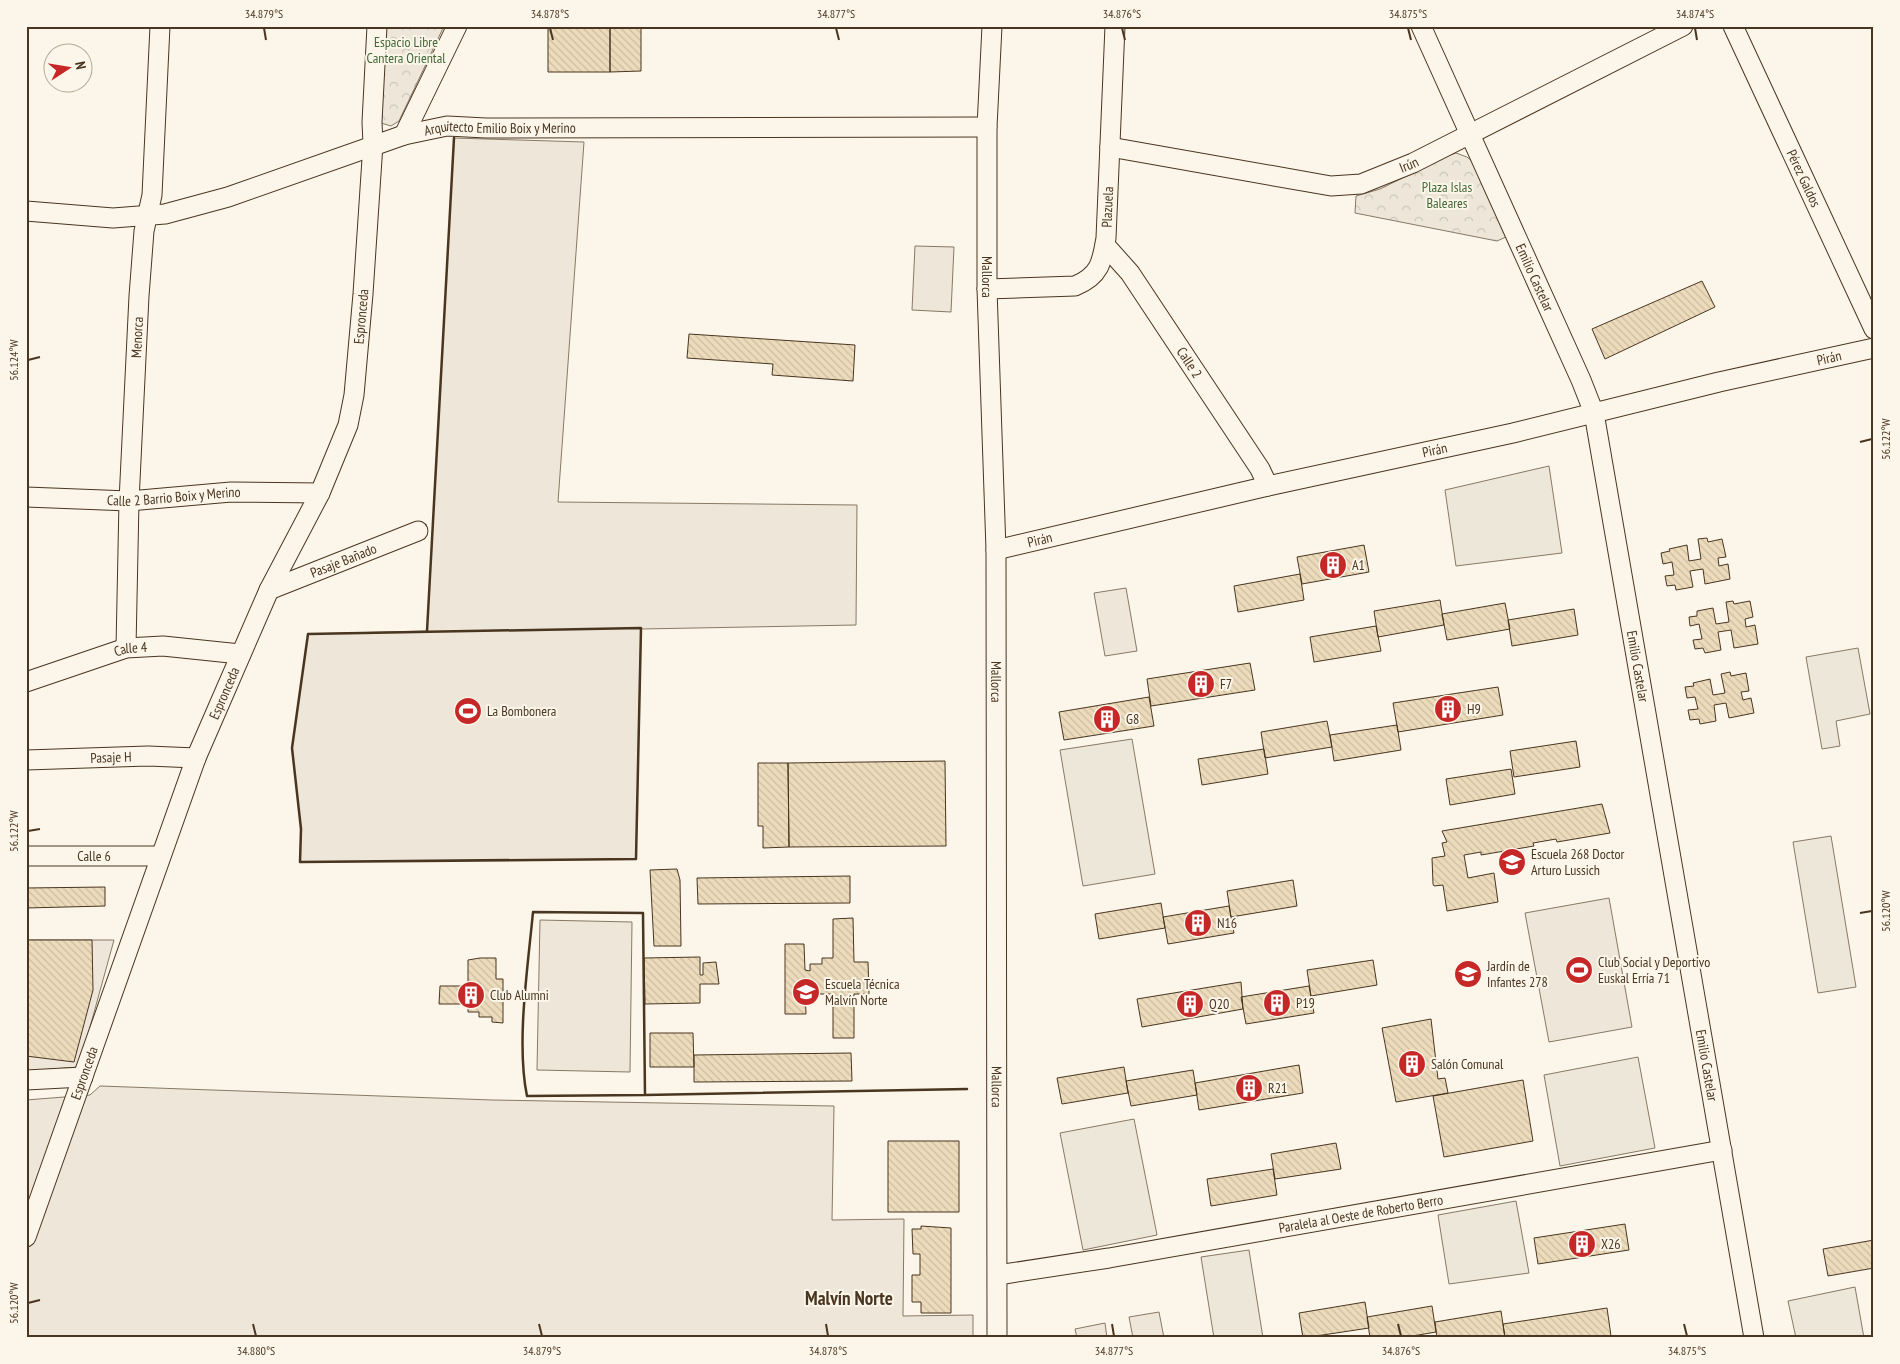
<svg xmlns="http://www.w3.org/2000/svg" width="1900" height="1364" font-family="'PT Sans Narrow',sans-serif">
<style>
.grass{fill:#ede6d9;stroke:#887966}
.park{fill:url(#park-crowns);stroke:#887966}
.parking{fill:#ede7d9;stroke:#887966}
.building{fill:url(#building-back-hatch);stroke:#4a3520}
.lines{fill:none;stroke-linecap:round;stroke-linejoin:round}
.minor-casing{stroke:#4a3520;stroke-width:21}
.minor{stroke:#fbf6e9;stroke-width:19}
.wall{stroke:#4a3520;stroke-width:2.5}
.ticks{fill:none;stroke:#4a3520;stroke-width:2}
.labels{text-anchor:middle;stroke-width:4;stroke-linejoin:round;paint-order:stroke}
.park-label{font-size:14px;fill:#436837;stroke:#fbf6e9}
.street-label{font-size:14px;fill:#4a3520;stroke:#fbf6e9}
.poi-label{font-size:14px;fill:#4a3520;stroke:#fbf6e9;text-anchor:start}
.district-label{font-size:19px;font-weight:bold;fill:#4a3520;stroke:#fbf6e9}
.neatline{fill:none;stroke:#4a3520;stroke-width:2}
.ticks-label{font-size:12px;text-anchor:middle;fill:#4a3520}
</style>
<defs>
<pattern id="park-crowns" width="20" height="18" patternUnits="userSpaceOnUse" patternTransform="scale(1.25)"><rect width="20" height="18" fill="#ede6d9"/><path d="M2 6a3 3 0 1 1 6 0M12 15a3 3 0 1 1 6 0" fill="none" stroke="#cdc6ba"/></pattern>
<pattern id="building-back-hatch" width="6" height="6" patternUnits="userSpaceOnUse" patternTransform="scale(1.25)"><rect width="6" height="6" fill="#ecdcbc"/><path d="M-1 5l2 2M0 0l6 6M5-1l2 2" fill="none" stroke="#ccbda1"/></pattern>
</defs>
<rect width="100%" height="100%" fill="#fbf6e9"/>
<path class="grass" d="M454,138L584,142L558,502L857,505L856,625L641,629L636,859L300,862L301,829L292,748L308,634L427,631Z
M915,246L954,247L951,312L912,310Z
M1126,588L1137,651L1105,656L1094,593Z
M1609,898L1632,1027L1549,1042L1525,913Z
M540,920L632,922L630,1072L537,1070Z
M26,940H114L79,1067L26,1071Z
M100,1086L492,1100L834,1106L832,1220L904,1219L903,1316L973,1315V1338H26V1100L90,1095Z
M1159,1312L1164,1338H1133L1129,1317Z
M1105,1323L1107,1338H1077L1075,1329Z"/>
<path class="park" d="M382,26H444L399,121L391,126L381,123Z
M1456,153L1467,157L1473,162L1506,237L1497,241L1355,213L1356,196L1380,189L1447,156Z"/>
<path class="parking" d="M1549,466L1562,553L1456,566L1445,490Z
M1858,648L1870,714L1836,721L1840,746L1822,749L1806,657Z
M1132,739L1155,874L1083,886L1060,750Z
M1831,836L1856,987L1818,993L1793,842Z
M1638,1057L1655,1148L1560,1166L1544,1075Z
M1134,1119L1157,1235L1083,1250L1060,1133Z
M1516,1201L1529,1273L1449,1284L1438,1215Z
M1249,1250L1263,1338H1214L1201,1257Z
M1855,1287L1864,1338H1796L1788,1301Z"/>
<path class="building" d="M548,26H610V72H548Z
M610,26H641V71L610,72Z
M1702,281L1715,307L1605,359L1592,329Z
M689,334L855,345L853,381L772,375L773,364L687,358Z
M1707,538L1708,542L1722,539L1726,557L1718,558L1719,566L1728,564L1730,579L1705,584L1703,569L1690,571L1693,587L1676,590L1675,585L1667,586L1665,576L1674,575L1672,562L1663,564L1661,553L1670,551L1669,549L1687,545L1689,561L1701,559L1698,539Z
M1364,545L1369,572L1302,584L1297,557Z
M1300,574L1304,600L1238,612L1234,586Z
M1440,600L1444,625L1378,637L1374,611Z
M1733,601L1734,604L1750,601L1753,617L1745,619L1746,627L1755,625L1758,644L1734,648L1731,630L1718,632L1721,650L1705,653L1703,648L1695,649L1693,640L1702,639L1699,624L1690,626L1689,617L1697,616V611L1713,608L1716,624L1729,622L1726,602Z
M1505,603L1510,629L1447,640L1442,614Z
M1574,609L1578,635L1512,646L1508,620Z
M1376,626L1381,651L1314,662L1310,637Z
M1250,663L1255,690L1151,706L1147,679Z
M1730,672L1731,676L1746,673L1749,691L1741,692L1743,700L1751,698L1754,713L1729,718L1726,703L1714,705L1716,721L1700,724L1699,719L1690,720L1688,710L1698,709L1695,697L1687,698L1685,687L1694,686L1693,683L1710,679L1713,695L1725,693L1721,674Z
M1498,687L1503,715L1398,732L1393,703Z
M1149,697L1154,726L1064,740L1059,712Z
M1327,721L1332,747L1265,758L1261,732Z
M1397,725L1401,750L1334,761L1330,735Z
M1576,741L1580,767L1514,777L1510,751Z
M1264,749L1268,774L1202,785L1198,759Z
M945,761L946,846L789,847L788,763Z
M758,763H788L789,847L763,848V826H758Z
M1511,769L1515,794L1450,805L1446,779Z
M1602,804L1610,833L1557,842L1556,839L1533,843L1534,846L1481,855V852L1464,855L1468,878L1494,873L1498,902L1447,911L1443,885L1434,886L1433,884L1432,858L1445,856L1442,843L1447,842L1442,831Z
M677,869L680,880L681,946H654L650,870Z
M850,876V903L698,904L697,878Z
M1293,880L1297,906L1231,917L1227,891Z
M105,887V906L26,908V888Z
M1161,903L1165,928L1099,939L1095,914Z
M1229,906L1234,933L1168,944L1163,917Z
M853,918L854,962H868L869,994H854V1038H833V994H810V988H805L806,1014H785V944H804L805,970L810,971V964H822V958H833V919Z
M26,940H92L93,990L74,1062L26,1056Z
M700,957V975H703V963L716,962L719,984H700V1003L645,1004L644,958Z
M480,958H496V979H503V1023L492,1022V1017H479V1012H468V1004H439L440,986H468V960Z
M1373,960L1377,985L1311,996L1307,970Z
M1241,982L1243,1009L1142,1027L1137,999Z
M1309,986L1314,1013L1246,1024L1241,997Z
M1431,1019L1438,1079L1445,1078L1448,1093L1396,1102L1382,1028Z
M650,1033H693L694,1067H650Z
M851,1053L852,1081L694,1082V1055Z
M1299,1065L1303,1093L1199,1110L1195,1083Z
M1124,1067L1128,1093L1062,1104L1057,1078Z
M1193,1070L1197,1095L1131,1106L1126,1081Z
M1523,1080L1533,1141L1444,1157L1433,1096Z
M888,1141H959V1212H888Z
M1336,1143L1341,1169L1275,1179L1271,1154Z
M1273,1169L1277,1195L1211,1206L1207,1179Z
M1625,1224L1629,1250L1538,1264L1534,1238Z
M921,1226L951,1228V1313H921V1302H912V1275H920V1254H913L912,1229H921Z
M1874,1240V1268L1828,1276L1823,1249Z
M1365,1302L1369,1328L1303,1338L1299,1313Z
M1432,1306L1436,1332L1401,1338H1370L1367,1317Z
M1607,1308L1611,1336L1505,1338L1503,1324Z
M1501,1311L1505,1338H1437L1435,1322Z"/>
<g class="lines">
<g class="minor-casing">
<g id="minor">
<path id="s1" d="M992,26L987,127V289L996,550L997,1338"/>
<path id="s2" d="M1421,26L1581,380L1594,413L1754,1338"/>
<path id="s3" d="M1733,26L1874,329"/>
<path d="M404,135L457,26"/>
<path id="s4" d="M1110,147L1331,186L1361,184L1413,163L1683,26"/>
<path id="s5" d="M26,211L113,218L165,214L228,197L404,135L447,126L486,128L987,127"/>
<path id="s6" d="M1105,245L1130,273L1260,469L1268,486"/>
<path id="s7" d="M987,289L1075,286C1100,276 1102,262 1106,238L1115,26"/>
<path id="s8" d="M26,497L129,501L231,492L320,493"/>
<path id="s9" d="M996,550L1268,486L1513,433L1719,382L1874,348"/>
<path id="s10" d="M269,590L418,531"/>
<path id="s11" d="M126,648L129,501L139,296L144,231L152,195L160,26"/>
<path id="s12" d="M26,682L126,648L163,646L240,654"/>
<path id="s13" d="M26,760L148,756L196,758"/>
<path id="s14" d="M26,856H160"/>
<path d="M26,1080L83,1077"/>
<path id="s15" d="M26,1237L196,758L269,590L320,493L348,425L354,395L363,294L373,144L372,122L377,26"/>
<path id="s16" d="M998,1275L1109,1258L1722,1150"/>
</g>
</g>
<use href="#minor" class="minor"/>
<path class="wall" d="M641,628L636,859L300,862L301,829L292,748L308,634Z
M427,631L454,138
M533,912L643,913L645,1095L527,1096C516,1043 528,966 533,912Z
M645,1095L967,1089"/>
</g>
<path class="ticks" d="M264,28L266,40M550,28L553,40M836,28L839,40M1122,28L1125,40M1408,28L1411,40M1695,28L1697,40M28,360L40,357M1860,442L1872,439M28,831L40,829M1860,913L1872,911M28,1303L40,1300M253,1324L256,1336M539,1324L542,1336M826,1324L828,1336M1112,1324L1114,1336M1398,1324L1401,1336M1684,1324L1687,1336"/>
<defs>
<g id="building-disc" transform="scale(1.4375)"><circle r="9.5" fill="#c62828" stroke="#fbf6e9"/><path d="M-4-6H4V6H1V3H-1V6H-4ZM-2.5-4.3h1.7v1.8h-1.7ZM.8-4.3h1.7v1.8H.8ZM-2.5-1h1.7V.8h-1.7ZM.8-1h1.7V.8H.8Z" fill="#fff"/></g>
<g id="stadium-disc" transform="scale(1.4375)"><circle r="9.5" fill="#c62828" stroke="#fbf6e9"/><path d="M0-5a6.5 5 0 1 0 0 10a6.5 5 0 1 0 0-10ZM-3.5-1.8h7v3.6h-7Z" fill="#fff"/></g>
<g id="school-disc" transform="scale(1.4375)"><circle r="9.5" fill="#c62828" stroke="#fbf6e9"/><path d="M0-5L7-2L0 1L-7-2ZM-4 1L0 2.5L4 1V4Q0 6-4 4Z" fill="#fff"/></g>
</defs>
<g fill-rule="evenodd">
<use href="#building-disc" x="1333" y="565"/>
<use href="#building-disc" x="1201" y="684"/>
<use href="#building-disc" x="1448" y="709"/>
<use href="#stadium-disc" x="468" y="711"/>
<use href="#building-disc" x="1107" y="719"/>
<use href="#school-disc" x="1512" y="862"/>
<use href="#building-disc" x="1198" y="923"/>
<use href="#stadium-disc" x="1579" y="970"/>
<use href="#school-disc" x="1468" y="974"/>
<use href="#school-disc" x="806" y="992"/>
<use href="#building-disc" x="471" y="995"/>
<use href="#building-disc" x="1277" y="1003"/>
<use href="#building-disc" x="1190" y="1004"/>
<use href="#building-disc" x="1412" y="1064"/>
<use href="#building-disc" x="1249" y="1088"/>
<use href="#building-disc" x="1582" y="1244"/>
</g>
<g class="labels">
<g class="park-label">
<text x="406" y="47">Espacio Libre<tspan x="406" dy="16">Cantera Oriental</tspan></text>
<text x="1447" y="192">Plaza Islas<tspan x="1447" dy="16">Baleares</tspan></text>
</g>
<g class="street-label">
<text dy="5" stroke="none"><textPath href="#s5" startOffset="488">Arquitecto Emilio Boix y Merino</textPath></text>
<text dy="5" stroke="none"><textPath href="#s4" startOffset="306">Irún</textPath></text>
<text dy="5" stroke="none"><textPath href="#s3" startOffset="168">Pérez Galdos</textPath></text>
<text dy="5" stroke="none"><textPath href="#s7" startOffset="180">Plazuela</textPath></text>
<text dy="5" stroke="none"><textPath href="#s1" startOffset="251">Mallorca</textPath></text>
<text dy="5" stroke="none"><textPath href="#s2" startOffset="276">Emilio Castelar</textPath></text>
<text dy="5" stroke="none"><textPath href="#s15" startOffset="984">Espronceda</textPath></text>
<text dy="5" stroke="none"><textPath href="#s11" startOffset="311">Menorca</textPath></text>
<text dy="5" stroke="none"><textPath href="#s9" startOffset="855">Pirán</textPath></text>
<text dy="5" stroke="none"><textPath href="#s6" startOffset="145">Calle 2</textPath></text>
<text dy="5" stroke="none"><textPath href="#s9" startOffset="450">Pirán</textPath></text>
<text dy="5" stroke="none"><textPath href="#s8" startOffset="148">Calle 2 Barrio Boix y Merino</textPath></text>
<text dy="5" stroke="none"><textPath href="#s9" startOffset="45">Pirán</textPath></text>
<text dy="5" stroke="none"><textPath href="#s10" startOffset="80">Pasaje Bañado</textPath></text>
<text dy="5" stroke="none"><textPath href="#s12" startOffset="110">Calle 4</textPath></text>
<text dy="5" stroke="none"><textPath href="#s2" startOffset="681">Emilio Castelar</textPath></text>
<text dy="5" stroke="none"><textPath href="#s1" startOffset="656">Mallorca</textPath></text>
<text dy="5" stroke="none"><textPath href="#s15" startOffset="579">Espronceda</textPath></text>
<text dy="5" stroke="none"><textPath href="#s13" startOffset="85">Pasaje H</textPath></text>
<text dy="5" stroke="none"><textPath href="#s14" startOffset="68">Calle 6</textPath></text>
<text dy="5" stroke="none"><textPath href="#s2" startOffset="1086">Emilio Castelar</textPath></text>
<text dy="5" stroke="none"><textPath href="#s15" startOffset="174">Espronceda</textPath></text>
<text dy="5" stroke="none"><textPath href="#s1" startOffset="1061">Mallorca</textPath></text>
<text dy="5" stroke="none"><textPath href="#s16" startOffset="368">Paralela al Oeste de Roberto Berro</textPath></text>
</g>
<g class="poi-label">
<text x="1352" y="570">A1</text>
<text x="1220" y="689">F7</text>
<text x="1467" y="714">H9</text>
<text x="487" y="716">La Bombonera</text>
<text x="1126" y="724">G8</text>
<text x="1531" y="859">Escuela 268 Doctor<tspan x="1531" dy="16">Arturo Lussich</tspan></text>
<text x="1217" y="928">N16</text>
<text x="1598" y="967">Club Social y Deportivo<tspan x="1598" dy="16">Euskal Erría 71</tspan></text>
<text x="1487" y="971">Jardín de<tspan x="1487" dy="16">Infantes 278</tspan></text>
<text x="825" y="989">Escuela Técnica<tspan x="825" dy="16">Malvín Norte</tspan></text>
<text x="490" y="1000">Club Alumni</text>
<text x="1296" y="1008">P19</text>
<text x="1209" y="1009">Q20</text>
<text x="1431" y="1069">Salón Comunal</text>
<text x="1268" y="1093">R21</text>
<text x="1601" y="1249">X26</text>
</g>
<g class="district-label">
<text x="849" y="1305">Malvín Norte</text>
</g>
</g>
<rect width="1900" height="1364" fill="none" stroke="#fbf6e9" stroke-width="55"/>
<g transform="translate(68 68) rotate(78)"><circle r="24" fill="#fbf6e9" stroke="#b4a999"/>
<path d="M0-4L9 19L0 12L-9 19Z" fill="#c62828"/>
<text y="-8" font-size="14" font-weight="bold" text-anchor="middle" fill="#4a3520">N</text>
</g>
<rect x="28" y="28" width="1844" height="1308" class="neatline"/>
<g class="ticks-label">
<text x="264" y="18">34.879°S</text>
<text x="550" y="18">34.878°S</text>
<text x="836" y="18">34.877°S</text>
<text x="1122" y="18">34.876°S</text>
<text x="1408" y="18">34.875°S</text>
<text x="1695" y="18">34.874°S</text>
<text transform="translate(14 360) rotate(-90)" y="4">56.124°W</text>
<text transform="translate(1886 439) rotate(-90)" y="4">56.122°W</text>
<text transform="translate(14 831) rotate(-90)" y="4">56.122°W</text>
<text transform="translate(1886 911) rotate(-90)" y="4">56.120°W</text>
<text transform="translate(14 1303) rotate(-90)" y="4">56.120°W</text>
<text x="256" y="1355">34.880°S</text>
<text x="542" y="1355">34.879°S</text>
<text x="828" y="1355">34.878°S</text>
<text x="1114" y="1355">34.877°S</text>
<text x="1401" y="1355">34.876°S</text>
<text x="1687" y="1355">34.875°S</text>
</g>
</svg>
